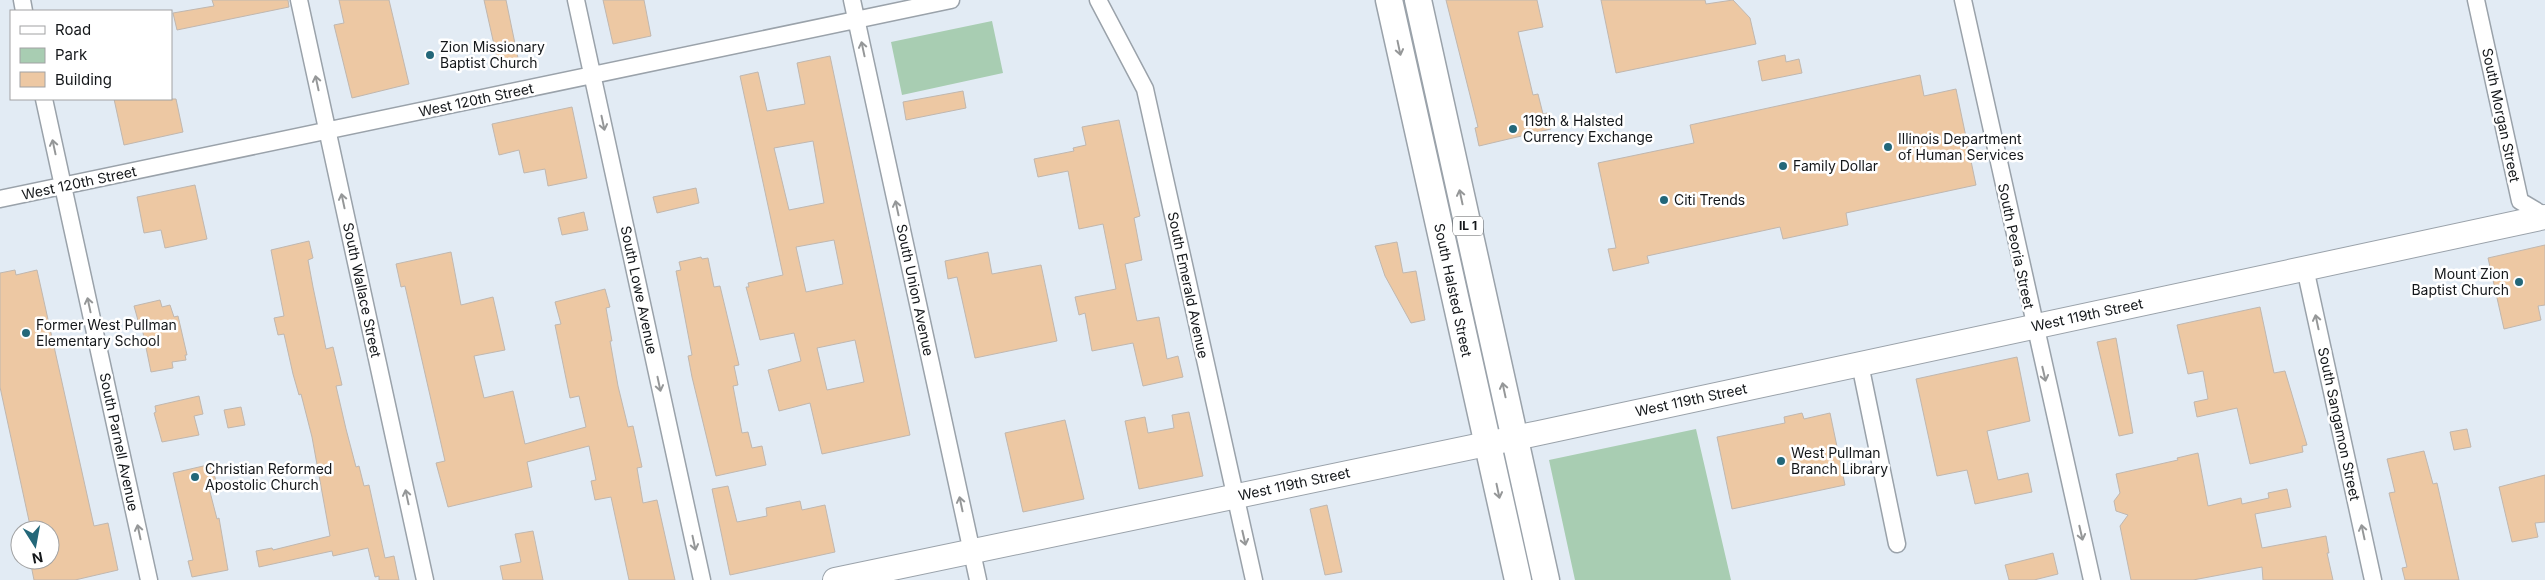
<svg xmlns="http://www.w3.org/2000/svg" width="2545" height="580" font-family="Inter,sans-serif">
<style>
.green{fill:#a8cdb2}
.building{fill:#edc8a3;stroke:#c0b7af;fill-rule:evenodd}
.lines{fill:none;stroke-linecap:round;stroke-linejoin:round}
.street-casing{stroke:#9aa2aa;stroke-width:19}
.secondary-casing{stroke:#9aa2aa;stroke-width:26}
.primary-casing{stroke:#9aa2aa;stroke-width:29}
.street{stroke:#fff;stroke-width:16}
.secondary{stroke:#fff;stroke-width:24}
.primary{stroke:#fff;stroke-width:26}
.oneway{stroke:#959798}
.poi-dot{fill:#236779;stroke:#fff;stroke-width:2}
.labels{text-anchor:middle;stroke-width:5;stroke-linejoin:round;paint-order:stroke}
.shield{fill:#fff;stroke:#5a5d5f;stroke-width:1}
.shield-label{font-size:12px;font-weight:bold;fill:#14171a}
.poi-label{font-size:14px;fill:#14171a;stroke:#fff;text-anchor:start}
.street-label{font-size:14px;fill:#14171a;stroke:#fff}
</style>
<rect width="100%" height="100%" fill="#e2ebf4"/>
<path class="green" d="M992,21L1003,73L902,95L891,42Z
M1696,429L1731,580H1575L1549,460Z"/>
<path class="building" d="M212,0H288L289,7L177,30L173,13L214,6Z
M339,0H389L409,84L352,98L334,25L344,23Z
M484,0H506L519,63L499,67Z
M603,0H644L651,36L613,44Z
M1446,0H1537L1543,27L1518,32L1533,95L1538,94L1543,114L1547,113L1551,129L1479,146L1475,128L1478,127Z
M1601,0H1705L1706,4L1733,0L1750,18L1756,44L1616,73Z
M1785,55L1786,62L1799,59L1802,73L1762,81L1758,61Z
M830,56L910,435L822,454L810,403L779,411L768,370L801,361L794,333L760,340L746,287H749L748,283L783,275L740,76L758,72L767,111L805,104L797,63ZM813,141L824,203L789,210L774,148ZM834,240L843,284L806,292L796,247ZM855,340L864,382L827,390L817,348Z
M1920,75L1924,96L1956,89L1976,185L1846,213L1848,225L1783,239L1780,227L1647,256L1649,263L1613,271L1608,249L1616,248L1598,163L1694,143L1690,125Z
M963,91L966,108L906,120L903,102Z
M114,99H176L183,132L124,145Z
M572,107L587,178L548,186L545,169L524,173L519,150L499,155L492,124Z
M1119,120L1140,216L1134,218L1142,260L1125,264L1137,321L1159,317L1167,359L1178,356L1183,377L1143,386L1133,343L1092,351L1085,313L1079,315L1075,297L1116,289L1103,224L1079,229L1068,171L1038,177L1034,159L1074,151L1073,148L1086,145L1082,127Z
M195,185L207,239L165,248L161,230L144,233L137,197Z
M696,188L699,203L657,213L653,197Z
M584,212L588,230L562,235L558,218Z
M309,241L313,258L308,260L313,287L326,349L333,347L342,385L336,386L346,429L356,467L359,466L364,486L369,485L385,558L394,556L399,580H379V576L375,577L368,548L333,556L332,551L259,567L256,551L272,548L273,550L330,536L312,437L301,394L299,395L293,374L284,334L278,335L274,318L284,316L271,250Z
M1397,242L1403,273L1416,271L1425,320L1411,323L1385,276L1375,246Z
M2545,245V305L2538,306L2541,320L2504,329L2488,258Z
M451,252L461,305L493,297L505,350L474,356L484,398L513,391L525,444L586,427L579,396L570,398L555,325L561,324L555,302L605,289L610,307L606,308L612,341H610L618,386L628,427L633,426L642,467L637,468L643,503L657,500L675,580H629L611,497L595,500L591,481L596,480L589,446L527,462L532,487L448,507L436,463L445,461L405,286L401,287L396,264Z
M988,252L992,274L1041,265L1057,341L975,358L957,277L948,279L945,261Z
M701,257L702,259L708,258L714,287L720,286L739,365L734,366L738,385L733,386L742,433L748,432L752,448L762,446L766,465L716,476L692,377L688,356L692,355L676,271L681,270L679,262Z
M15,270L16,275L37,270L94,526L108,523L118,570L75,580H34L30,560H50V530H31L0,387V273Z
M160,300L162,307L170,305L174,317L178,316L187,355H185L186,360L172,362L173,368L151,372L141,323L139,324L134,306Z
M2260,307L2274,373L2285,371L2307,445L2302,446L2303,452L2250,464L2237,408L2197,417L2194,402L2208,399L2203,371L2188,374L2177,325Z
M2116,338L2133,433L2119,436L2097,342Z
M2017,357L2030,421L1987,431L1998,480L2028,473L2032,492L1975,504L1967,470L1937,476L1916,379Z
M199,396L203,414L194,416L199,435L162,442L154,413L156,412L155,406Z
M241,407L245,425L228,428L224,410Z
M1189,412L1203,476L1139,489L1125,421L1145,417L1148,433L1174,428L1172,415Z
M1802,413L1804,419L1830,413L1845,485L1732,509L1717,437L1785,423L1784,417Z
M1065,420L1084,499L1023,512L1005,433Z
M2467,429L2471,447L2454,450L2450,432Z
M2424,451L2433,484L2437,483L2459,580H2405L2402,568L2407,567L2389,493L2395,492L2387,459Z
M2198,453L2208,506L2241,498L2242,504L2269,498L2268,493L2287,489L2291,507L2255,514L2262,548L2326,536L2329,553H2327L2333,580H2263L2262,567L2193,580H2131L2120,526L2128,515L2116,511L2114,501L2120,493L2116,474L2178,460L2177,458Z
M212,464L217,486L209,488L217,519L219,518L228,570L192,577L188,561L193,560L173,473Z
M2545,475V522L2535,523L2538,537L2512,542L2499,487Z
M728,486L737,522L767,516L766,508L800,501L802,510L825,505L835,552L730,575L712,489Z
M1327,505L1342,572L1325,575L1310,509Z
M533,531L543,580H503L500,566L521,562L515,534Z
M2053,553L2058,574L2034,580H2009L2005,565Z"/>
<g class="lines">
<g class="street-casing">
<path id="street" d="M22,0L24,11
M299,0L425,580
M576,0L702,580
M852,0L978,580
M1098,0L1145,89L1254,580
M1963,0L2092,580
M2476,0L2520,201L2545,216
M44,99L149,580
M0,199L951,0
M2305,268L2373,580
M1860,364L1897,544"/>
</g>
<g class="secondary-casing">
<path id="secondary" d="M835,580L1539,433L2545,217"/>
</g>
<g class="primary-casing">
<path id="primary" d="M1389,0L1518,580
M1418,0L1546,580"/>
</g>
<use href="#street" class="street"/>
<use href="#secondary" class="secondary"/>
<use href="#primary" class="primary"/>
</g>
<defs><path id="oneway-shaft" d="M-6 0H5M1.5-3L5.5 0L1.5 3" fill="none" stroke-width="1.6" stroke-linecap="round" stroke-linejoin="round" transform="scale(1.25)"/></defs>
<g class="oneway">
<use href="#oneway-shaft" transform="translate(1399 48) rotate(78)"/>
<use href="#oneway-shaft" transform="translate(863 49) rotate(-102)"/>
<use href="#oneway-shaft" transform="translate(317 83) rotate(-102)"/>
<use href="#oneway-shaft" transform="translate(603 123) rotate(78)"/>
<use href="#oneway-shaft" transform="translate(54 147) rotate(-102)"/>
<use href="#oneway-shaft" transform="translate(1461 197) rotate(-102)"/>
<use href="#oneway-shaft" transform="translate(343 201) rotate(-102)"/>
<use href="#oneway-shaft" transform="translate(897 208) rotate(-102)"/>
<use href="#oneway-shaft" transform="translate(89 305) rotate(-102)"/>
<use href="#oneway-shaft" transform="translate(2317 322) rotate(-102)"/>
<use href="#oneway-shaft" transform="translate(2044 374) rotate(77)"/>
<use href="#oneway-shaft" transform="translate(659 384) rotate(78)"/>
<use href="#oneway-shaft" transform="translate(1504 390) rotate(-102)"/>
<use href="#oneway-shaft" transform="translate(1498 491) rotate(78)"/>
<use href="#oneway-shaft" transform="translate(407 497) rotate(-102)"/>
<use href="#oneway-shaft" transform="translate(961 504) rotate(-102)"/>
<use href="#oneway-shaft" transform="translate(139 532) rotate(-102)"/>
<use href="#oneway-shaft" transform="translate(2363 532) rotate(-102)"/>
<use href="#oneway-shaft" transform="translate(2081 533) rotate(77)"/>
<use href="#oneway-shaft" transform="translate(1244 538) rotate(77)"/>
<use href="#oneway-shaft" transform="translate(694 543) rotate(78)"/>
</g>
<g class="poi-dot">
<circle cx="430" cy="55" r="5"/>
<circle cx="1513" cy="129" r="5"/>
<circle cx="1888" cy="147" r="5"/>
<circle cx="1783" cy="166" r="5"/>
<circle cx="1664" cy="200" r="5"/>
<circle cx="2519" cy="282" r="5"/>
<circle cx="26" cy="333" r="5"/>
<circle cx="1781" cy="461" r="5"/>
<circle cx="195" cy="477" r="5"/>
</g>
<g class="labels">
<rect class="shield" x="1453" y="216.5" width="30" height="19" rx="4"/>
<g class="shield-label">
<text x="1468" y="230">IL 1</text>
</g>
<g class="poi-label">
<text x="440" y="52">Zion Missionary<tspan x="440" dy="16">Baptist Church</tspan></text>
<text x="1523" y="126">119th &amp; Halsted<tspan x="1523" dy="16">Currency Exchange</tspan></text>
<text x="1898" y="144">Illinois Department<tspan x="1898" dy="16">of Human Services</tspan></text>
<text x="1793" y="171">Family Dollar</text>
<text x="1674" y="205">Citi Trends</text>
<text x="2509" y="279" text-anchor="end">Mount Zion<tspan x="2509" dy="16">Baptist Church</tspan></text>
<text x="36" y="330">Former West Pullman<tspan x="36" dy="16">Elementary School</tspan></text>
<text x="1791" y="458">West Pullman<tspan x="1791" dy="16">Branch Library</tspan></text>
<text x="205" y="474">Christian Reformed<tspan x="205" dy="16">Apostolic Church</tspan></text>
</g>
<g class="street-label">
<text transform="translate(476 100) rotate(-12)" y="5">West 120th Street</text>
<text transform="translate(2501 115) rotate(78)" y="5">South Morgan Street</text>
<text transform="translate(79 183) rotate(-12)" y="5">West 120th Street</text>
<text transform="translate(2016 246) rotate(78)" y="5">South Peoria Street</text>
<text transform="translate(1188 285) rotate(78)" y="5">South Emerald Avenue</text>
<text transform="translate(362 290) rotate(78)" y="5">South Wallace Street</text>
<text transform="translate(639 290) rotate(78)" y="5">South Lowe Avenue</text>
<text transform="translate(915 290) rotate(78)" y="5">South Union Avenue</text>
<text transform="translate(1453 290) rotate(78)" y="5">South Halsted Street</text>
<text transform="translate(2087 315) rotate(-12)" y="5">West 119th Street</text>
<text transform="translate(1691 400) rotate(-12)" y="5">West 119th Street</text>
<text transform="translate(2339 424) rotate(78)" y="5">South Sangamon Street</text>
<text transform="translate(119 442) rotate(78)" y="5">South Parnell Avenue</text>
<text transform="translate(1294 484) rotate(-12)" y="5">West 119th Street</text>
</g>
</g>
<rect x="10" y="10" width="162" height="90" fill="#ffffff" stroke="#a1a2a3"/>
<rect x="20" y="26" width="25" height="8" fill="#ffffff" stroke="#a1a2a3"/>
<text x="55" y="35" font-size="15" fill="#14171a">Road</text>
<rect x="20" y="48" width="25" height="15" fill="#a8cdb2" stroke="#a1a2a3"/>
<text x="55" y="60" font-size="15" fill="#14171a">Park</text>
<rect x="20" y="72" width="25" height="15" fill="#edc8a3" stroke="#a1a2a3"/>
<text x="55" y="85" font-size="15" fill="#14171a">Building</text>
<g transform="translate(35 545) rotate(169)"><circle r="24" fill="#ffffff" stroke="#a1a2a3"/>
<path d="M0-4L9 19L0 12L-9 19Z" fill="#236779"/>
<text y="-8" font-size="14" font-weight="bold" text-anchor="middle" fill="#14171a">N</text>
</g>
</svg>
